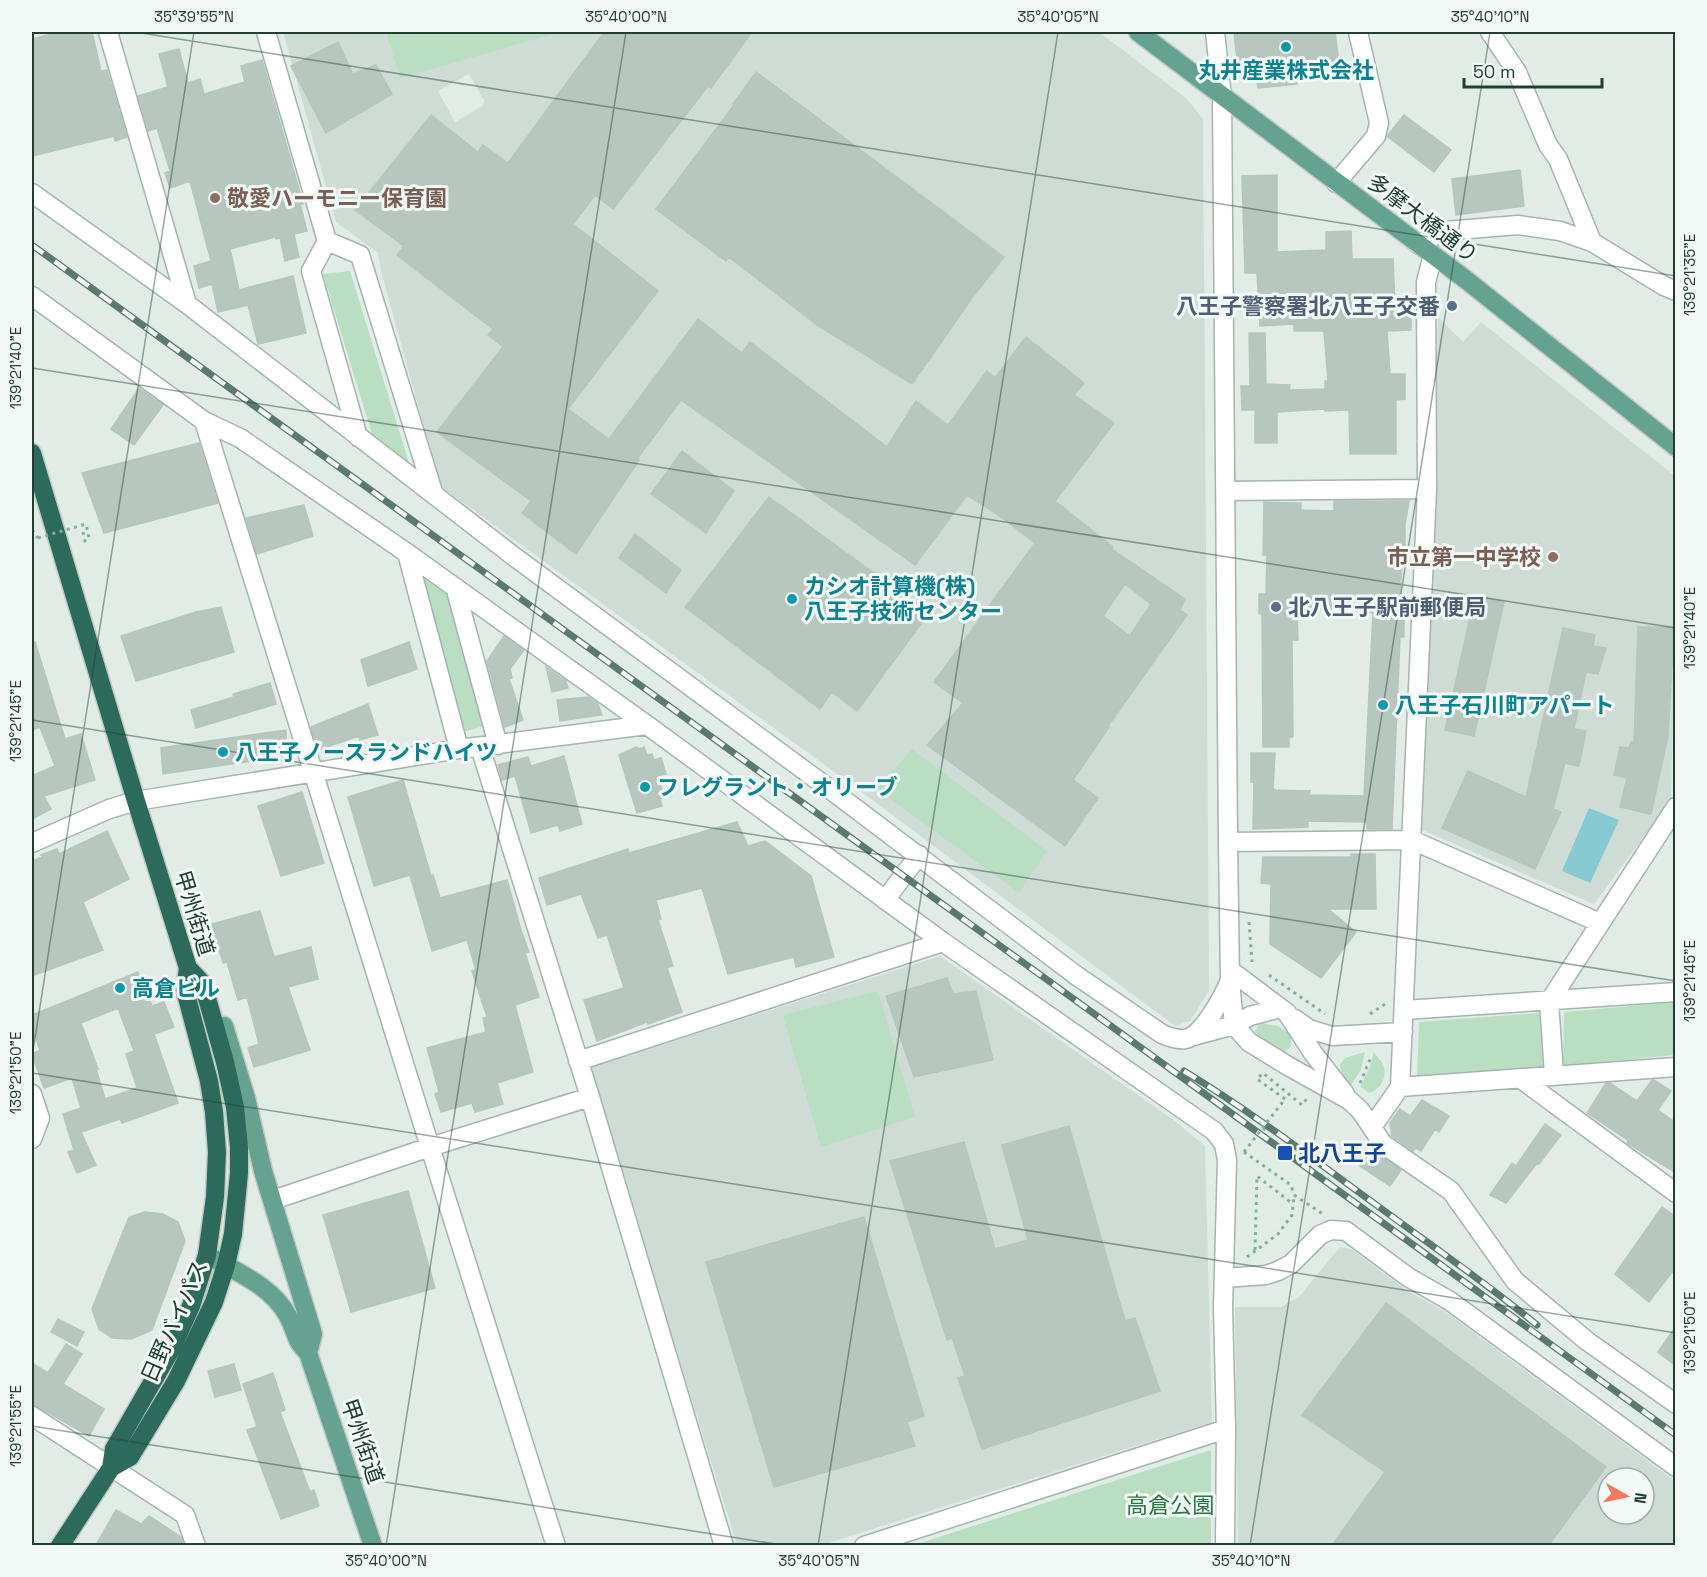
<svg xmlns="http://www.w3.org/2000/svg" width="1707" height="1577" font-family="'Space Grotesk','Noto Sans JP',sans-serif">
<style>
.built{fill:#cfdcd6;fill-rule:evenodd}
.green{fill:#badec2}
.water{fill:#88cad2}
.building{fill:#b7c7c0;stroke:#b4c6bd;stroke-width:1.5;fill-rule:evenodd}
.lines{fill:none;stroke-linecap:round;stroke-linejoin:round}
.minor-casing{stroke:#a4b4ae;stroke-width:21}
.major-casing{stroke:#c1c9c6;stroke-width:21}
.highway-casing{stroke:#c1c9c6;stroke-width:21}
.path{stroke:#81b09f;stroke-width:3;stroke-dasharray:3 4.5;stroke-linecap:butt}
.minor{stroke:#fff;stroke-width:18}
.major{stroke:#65a290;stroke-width:18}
.highway{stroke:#2c6a5b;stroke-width:18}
.rail-casing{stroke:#5c7970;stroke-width:7}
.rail{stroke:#f2f8f5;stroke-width:4.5;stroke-dasharray:14;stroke-linecap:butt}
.path-bridge{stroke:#81b09f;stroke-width:3;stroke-dasharray:3 4.5;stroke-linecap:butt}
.ticks{fill:none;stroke:#213d34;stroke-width:1.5;stroke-opacity:0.45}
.culture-dot{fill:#0f9aa8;stroke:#f2f8f5;stroke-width:2}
.education-dot{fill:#8d6e63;stroke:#f2f8f5;stroke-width:2}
.service-dot{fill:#5c6f8a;stroke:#f2f8f5;stroke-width:2}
.transit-dot{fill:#1a4fb4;stroke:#f2f8f5;stroke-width:2}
.labels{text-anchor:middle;stroke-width:6;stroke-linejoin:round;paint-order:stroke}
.culture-label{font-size:22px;font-weight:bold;fill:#0d838f;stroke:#f2f8f5;text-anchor:start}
.education-label{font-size:22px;font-weight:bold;fill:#785e54;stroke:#f2f8f5;text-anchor:start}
.street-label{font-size:22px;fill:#213d34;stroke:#f2f8f5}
.service-label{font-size:22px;font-weight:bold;fill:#4e5e75;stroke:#f2f8f5;text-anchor:end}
.transit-label{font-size:22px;font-weight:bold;fill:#164399;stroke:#f2f8f5;text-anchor:start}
.park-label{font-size:22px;fill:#2b7544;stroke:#f2f8f5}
.neatline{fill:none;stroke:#213d34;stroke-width:2}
.ticks-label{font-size:15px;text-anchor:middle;fill:#213d34}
</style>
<rect width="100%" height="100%" fill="#e1ece7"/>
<path class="built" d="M283,32H1099L1186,98L1203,119L1209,979V991L1190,1021L1175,1026L847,781L440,486L381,271L378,253L336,222ZM469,74L485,102L482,106L455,122L438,91Z
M1438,317L1463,342L1481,322L1675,476V637L1671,800L1594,904L1422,830Z
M940,956L1172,1119L1205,1146L1212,1422L822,1545H737L598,1097L592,1067Z
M1340,1247L1351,1249L1405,1289L1447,1313L1675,1481V1545H1238L1235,1307H1281L1299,1297ZM1608,1478H1644V1514H1608Z"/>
<path class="green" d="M386,32H560L400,78Z
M350,271L409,463L372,434L323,274Z
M416,571L452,595L487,725L460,733Z
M912,749L1047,851L1019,893L877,789Z
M878,991L915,1117L821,1147L783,1015Z
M1675,1002V1055L1563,1066L1564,1012Z
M1539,1013L1543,1068L1417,1077L1419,1022Z
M1260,1023L1278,1026L1291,1035V1046L1284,1053L1263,1043L1255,1031Z
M1365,1052L1361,1070L1351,1085C1343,1080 1341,1073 1340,1065L1345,1058Z
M1374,1052C1376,1056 1381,1060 1383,1064C1388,1077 1381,1089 1369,1093L1360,1086L1369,1069Z
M1211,1450V1545H914Z"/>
<path class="water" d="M1589,808L1619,820L1590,883L1562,871Z"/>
<path class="building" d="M59,32H92L101,71L107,70L127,137L115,141L114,136L32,156V39Z
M604,32H752L711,88L708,86L613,209L595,195L573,224L658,291L568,409L609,439L698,319L742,353L750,342L887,447L916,401L948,425L987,371L995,378L1026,337L1084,383L1074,395L1114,423L1055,501L1113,547L1112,549L1185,599L1180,610L1187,615L1108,726L1109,727L1073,780L1098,798L1065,846L927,745L963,703L934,682L1035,543L1000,516L967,495L915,565L681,400L637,459L639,460L576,554L522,513L531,501L437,432L503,347L488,335L493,329L397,255L404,246L355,210L431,115L478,152L483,145L508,163ZM1125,584L1151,604L1130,636L1103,616Z
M1234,32H1335L1339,63L1296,68L1297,84L1258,88L1256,73L1239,77Z
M338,42L353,74L376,65L392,94L326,133L291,66Z
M179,49L188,83L200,79L204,94L245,82L241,66L262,60L297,182L303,204H300L307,231L294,234L299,257L285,261L280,238L276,239L275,237L230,249L239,290L293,276L306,333L258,344L248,305L218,312L212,284L199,288L194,266L211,261L190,181L170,188L165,173L170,171L157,128L148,131L138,96L168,87L159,54Z
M756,72L1004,257L972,298L912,384L817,325L729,257L726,261L656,209L734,105L733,104Z
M1404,115L1451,150L1434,172L1387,136Z
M1520,170L1524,206L1456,215L1452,179Z
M1277,175V252L1326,250V232L1351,231L1352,259H1393L1395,306H1411V330L1387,331L1390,374H1405V399L1396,400V454H1350L1349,410L1325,411V409L1277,412V443H1255V410H1242L1241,386H1250L1249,333H1265L1266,384L1290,385L1289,390L1325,389V381H1328L1324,331H1294V324L1260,326L1257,273H1245L1242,176Z
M139,388L163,405L134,445L111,429Z
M199,443L218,503L104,533L82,473Z
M682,451L734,491L706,533L651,494Z
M769,497L929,613L857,711L832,692L820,709L685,607Z
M1334,501H1409L1405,525V564H1402L1398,620H1404V637H1400L1392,829H1367V822L1308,821V827L1253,829L1254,782H1251V753H1275L1273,789L1276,790L1310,791L1309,795L1364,796L1373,613L1314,608V612H1297L1298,640H1292L1293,737H1289V747H1263L1262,615L1259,613V594H1266L1267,555H1263L1264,502L1301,503V510L1334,511Z
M304,505L313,536L257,554L246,518Z
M635,534L681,570L666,593L619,558Z
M1475,595L1504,602L1474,736L1445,730Z
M221,607L234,652L136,681L121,636L196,612Z
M1638,627H1674L1668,736L1651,814L1620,807L1627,778L1614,775L1620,747L1629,748L1631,742L1634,743Z
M1563,628L1595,635L1593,646L1606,648L1598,674L1586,672L1574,729L1586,731L1579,766L1565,763L1553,809L1561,812L1535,869L1442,828L1468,771L1526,797Z
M504,636L524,650L510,669L512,678L509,679L523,720L505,727L487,661Z
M32,642H35L65,739L81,734L95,780L44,796L51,809L32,819V774V776L55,766L40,727L32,730Z
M409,642L417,669L368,686L361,660Z
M546,667L566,681L568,688L552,692Z
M270,683L276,704L196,728L191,710L234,697L233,694Z
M588,697L598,704L602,715L560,721L557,700Z
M368,704L378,735L360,740L359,736L318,750L311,727Z
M286,730V756L163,774L161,748Z
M636,747L640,749L644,747L647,755L652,754L654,760L661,758L666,774L658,776L664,797L660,799L662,806L637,813L619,755Z
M564,756L582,824L560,831L558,825L531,833L515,776L502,780L498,765L528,757L531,766Z
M403,780L431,876L433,875L440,898L507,880L521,930L529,952L525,953L539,997L515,1005L533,1072L497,1083L503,1104L475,1112L472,1103L441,1112L435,1094L439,1092L427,1048L486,1032L483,1018L487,1017L472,971L476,970L467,940L432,951L410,875L374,886L348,797Z
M302,792L324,863L281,876L258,806Z
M737,822L748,846L765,841L811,876L834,957L796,967L794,957L728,974L702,888L656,900L661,919L658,920L673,966L667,968L682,1012L648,1024L647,1022L597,1041L584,1000L624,988L607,935L598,938L581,894L547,905L539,878L628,849L629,853Z
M107,831L129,879L83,902L103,950L32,976V861L42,857L41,855L57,849L59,854Z
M1351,854H1375L1376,909H1328L1356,932L1321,978L1270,944L1271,884L1261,883L1263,857H1351Z
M260,911L274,957L311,947L318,979L288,987L310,1050L254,1067L248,1048L259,1044L247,997L238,1000L227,962L223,963L212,924Z
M138,972L152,1006L164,1002L174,1027L154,1034L178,1103L122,1123L120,1119L81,1132L96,1165L77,1173L68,1152L74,1150L63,1114L81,1108L72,1078L44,1088L32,1054L40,1050L32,1029V1015ZM118,1008L134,1051L126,1054L137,1088L105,1099L96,1069H98L81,1023Z
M947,978L953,994L976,991L993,1060L914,1077L886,996Z
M1652,1080H1654L1671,1091L1658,1110L1676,1123V1173L1627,1143L1628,1140L1587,1113L1606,1083H1610L1637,1101Z
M1422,1100L1449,1116L1439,1132L1435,1129L1421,1151L1416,1148L1413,1151L1392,1136L1390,1123L1400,1109L1410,1116Z
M1545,1124L1561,1135L1539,1164L1537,1163L1506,1203L1490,1195L1512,1163L1516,1166Z
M1069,1126L1125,1321L1135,1318L1160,1391L982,1449L958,1378L965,1376L952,1338L947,1340L890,1161L964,1142L995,1249L1028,1240L1002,1145Z
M1372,1148L1401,1170L1390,1186L1360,1166Z
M408,1191L435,1288L351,1312L323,1215Z
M1662,1207L1676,1217V1267L1649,1302L1615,1274Z
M145,1212L163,1214L178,1222L185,1241L152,1330L131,1339L112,1338L99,1329L92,1309L129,1217Z
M864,1217L924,1416L907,1422L915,1446L774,1487L706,1262Z
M1386,1303L1606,1467L1549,1545H1332L1385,1472L1302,1415Z
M58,1319L84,1332L77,1346L51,1332Z
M1676,1326V1366L1658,1352Z
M66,1344L82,1354L63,1384L104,1409L89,1436L47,1412L32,1405V1363L48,1373Z
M234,1364L241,1390L215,1397L208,1371Z
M273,1373L285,1410L280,1412L310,1492L314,1490L319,1506L281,1519L247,1430L257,1427L243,1384Z
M116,1510L141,1524L149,1516L181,1537L184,1545H96Z"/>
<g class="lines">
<g class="minor-casing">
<path id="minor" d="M108,32L187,304
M266,32L327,241L311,271L358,437
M1215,32L1222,97L1228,842L1230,980L1234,1025L1249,1042L1288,1066L1349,1100L1360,1110L1383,1144L1451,1191L1515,1281L1587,1341L1676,1404
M1490,32L1517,72L1548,145L1558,159L1592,242
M1336,183L1376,136L1379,123L1358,32
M32,193L187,304L516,558L835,793L1077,976L1162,1034C1169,1037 1178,1040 1185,1039C1202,1037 1224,995 1230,980
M327,241L360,255L433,492
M1418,244L1445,231L1518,225L1560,231L1592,242L1664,286L1676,291
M32,296L204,421L240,438L407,553L647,725
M204,421L430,1147L556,1546
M1226,491L1427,489
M407,553L459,749
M455,587L498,745
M480,747L590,1097L724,1546
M1228,842L1412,840L1600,923
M32,843L109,809L136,801L459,749L647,725L943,942L1214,1131L1224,1144L1227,1160L1223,1307L1226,1429L1225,1546
M885,900L919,855
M1230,970L1287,1013L1313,1053L1345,1094
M1404,1010L1676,992
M1295,1019L1309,1029L1332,1036L1403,1032
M1193,1036L1234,1025L1250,1016L1280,1008
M578,1061L943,942
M1554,1074L1549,1002L1676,807
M1521,1079L1676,1193
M1400,1087C1492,1081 1584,1073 1676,1067
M32,1094L40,1118L32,1139
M1372,1127L1400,1087L1427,489L1426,282L1433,255
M273,1200L430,1147L590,1097
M1224,1278L1266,1275L1278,1271L1291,1264L1320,1235L1331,1230L1346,1231L1408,1277L1450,1301L1676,1467
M32,1416L185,1515L196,1546
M864,1546L1226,1429"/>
</g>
<g class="major-casing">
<path id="major" d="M1138,32L1465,279L1676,447
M224,1026L246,1098L263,1171L313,1334L308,1353
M207,1255C235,1271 272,1286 288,1316C297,1332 293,1338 308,1353L373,1546"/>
</g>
<g class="highway-casing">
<path id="highway" d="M32,453L136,801L188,968L185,990L209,1081L214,1112L217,1152L215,1197L207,1255L191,1306L172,1348L114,1449L111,1468L130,1457L176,1381L214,1302L226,1265L233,1234L239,1173V1147L235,1107L225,1062L203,984L188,968
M60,1546L111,1468"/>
</g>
<path class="path" d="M32,530L38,538
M83,532L85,541L89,538L86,524
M1249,922L1252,962
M1269,975L1325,1014
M1370,1014L1385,1004
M1360,1083L1371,1057
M1285,1099L1257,1079L1263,1073L1302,1105L1308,1097
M1263,1128L1267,1131
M1244,1152L1291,1185L1294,1195
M1255,1250L1257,1176L1293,1204
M1247,1257L1278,1234L1292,1215L1294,1195L1323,1214"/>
<use href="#minor" class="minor"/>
<use href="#major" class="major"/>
<use href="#highway" class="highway"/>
<g class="rail-casing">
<path id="rail" d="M32,245L1676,1435
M1184,1071C1250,1111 1312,1158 1375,1204C1429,1244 1485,1282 1537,1325"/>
</g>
<use href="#rail" class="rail"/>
<path class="path-bridge" d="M38,538L86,524
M1244,1152L1285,1099"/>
</g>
<path class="ticks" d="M135,32L1676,276M32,368L1676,628M32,720L1676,981M32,1057L194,32M32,1073L1676,1333M32,1426L788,1546M386,1546L626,32M818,1546L1058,32M1250,1546L1490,32"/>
<g class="culture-dot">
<circle cx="1286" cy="47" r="6"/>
<circle cx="792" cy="599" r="6"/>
<circle cx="1383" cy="705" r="6"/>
<circle cx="223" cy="752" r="6"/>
<circle cx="645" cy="787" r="6"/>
<circle cx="120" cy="988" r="6"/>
</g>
<g class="education-dot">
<circle cx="215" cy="198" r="6"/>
<circle cx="1553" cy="557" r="6"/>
</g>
<g class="service-dot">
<circle cx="1452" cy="306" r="6"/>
<circle cx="1276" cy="607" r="6"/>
</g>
<rect class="transit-dot" x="1277" y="1145" width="16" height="16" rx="3"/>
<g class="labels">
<g class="culture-label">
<text x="1286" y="78" text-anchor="middle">丸井産業株式会社</text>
<text x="804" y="594">カシオ計算機(株)<tspan x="804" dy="25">八王子技術センター</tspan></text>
<text x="1395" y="713">八王子石川町アパート</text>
<text x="235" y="760">八王子ノースランドハイツ</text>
<text x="657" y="795">フレグラント・オリーブ</text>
<text x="132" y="996">高倉ビル</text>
</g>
<g class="education-label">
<text x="227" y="206">敬愛ハーモニー保育園</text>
<text x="1541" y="565" text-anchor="end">市立第一中学校</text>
</g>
<g class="street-label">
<text transform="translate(1423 218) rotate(37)" y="8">多摩大橋通り</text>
<text transform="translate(195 913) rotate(73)" y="8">甲州街道</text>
<text transform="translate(174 1321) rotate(-66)" y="8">日野バイパス</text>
<text transform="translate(363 1441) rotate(71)" y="8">甲州街道</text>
</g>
<g class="service-label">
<text x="1440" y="314">八王子警察署北八王子交番</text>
<text x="1288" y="615" text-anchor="start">北八王子駅前郵便局</text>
</g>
<g class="transit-label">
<text x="1298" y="1161">北八王子</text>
</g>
<g class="park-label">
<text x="1170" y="1513">高倉公園</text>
</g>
</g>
<rect width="1707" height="1577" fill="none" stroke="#f2f8f5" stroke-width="66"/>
<g transform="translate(1626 1496) rotate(99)"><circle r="28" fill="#f2f8f5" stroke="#9eada8" stroke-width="1.5"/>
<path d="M0-4.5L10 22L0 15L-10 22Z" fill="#f47757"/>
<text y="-9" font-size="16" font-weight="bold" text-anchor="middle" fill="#213d34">N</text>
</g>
<path d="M1464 78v9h138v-9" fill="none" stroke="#213d34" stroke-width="3"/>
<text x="1473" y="78" font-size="18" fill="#213d34" stroke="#f2f8f5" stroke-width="4.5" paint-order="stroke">50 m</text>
<rect x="33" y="33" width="1641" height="1511" class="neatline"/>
<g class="ticks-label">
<text x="194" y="22">35°39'55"N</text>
<text x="626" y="22">35°40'00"N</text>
<text x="1058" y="22">35°40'05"N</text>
<text x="1490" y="22">35°40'10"N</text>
<text transform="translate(1690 275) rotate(-90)" y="5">139°21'35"E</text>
<text transform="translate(16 368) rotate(-90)" y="5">139°21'40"E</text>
<text transform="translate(1690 628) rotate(-90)" y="5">139°21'40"E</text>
<text transform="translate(16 721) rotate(-90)" y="5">139°21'45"E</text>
<text transform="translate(1690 981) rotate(-90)" y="5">139°21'45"E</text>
<text transform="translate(16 1073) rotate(-90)" y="5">139°21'50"E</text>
<text transform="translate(1690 1333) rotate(-90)" y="5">139°21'50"E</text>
<text transform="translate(16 1426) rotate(-90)" y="5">139°21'55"E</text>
<text x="386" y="1566">35°40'00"N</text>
<text x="819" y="1566">35°40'05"N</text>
<text x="1251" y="1566">35°40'10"N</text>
</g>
</svg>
